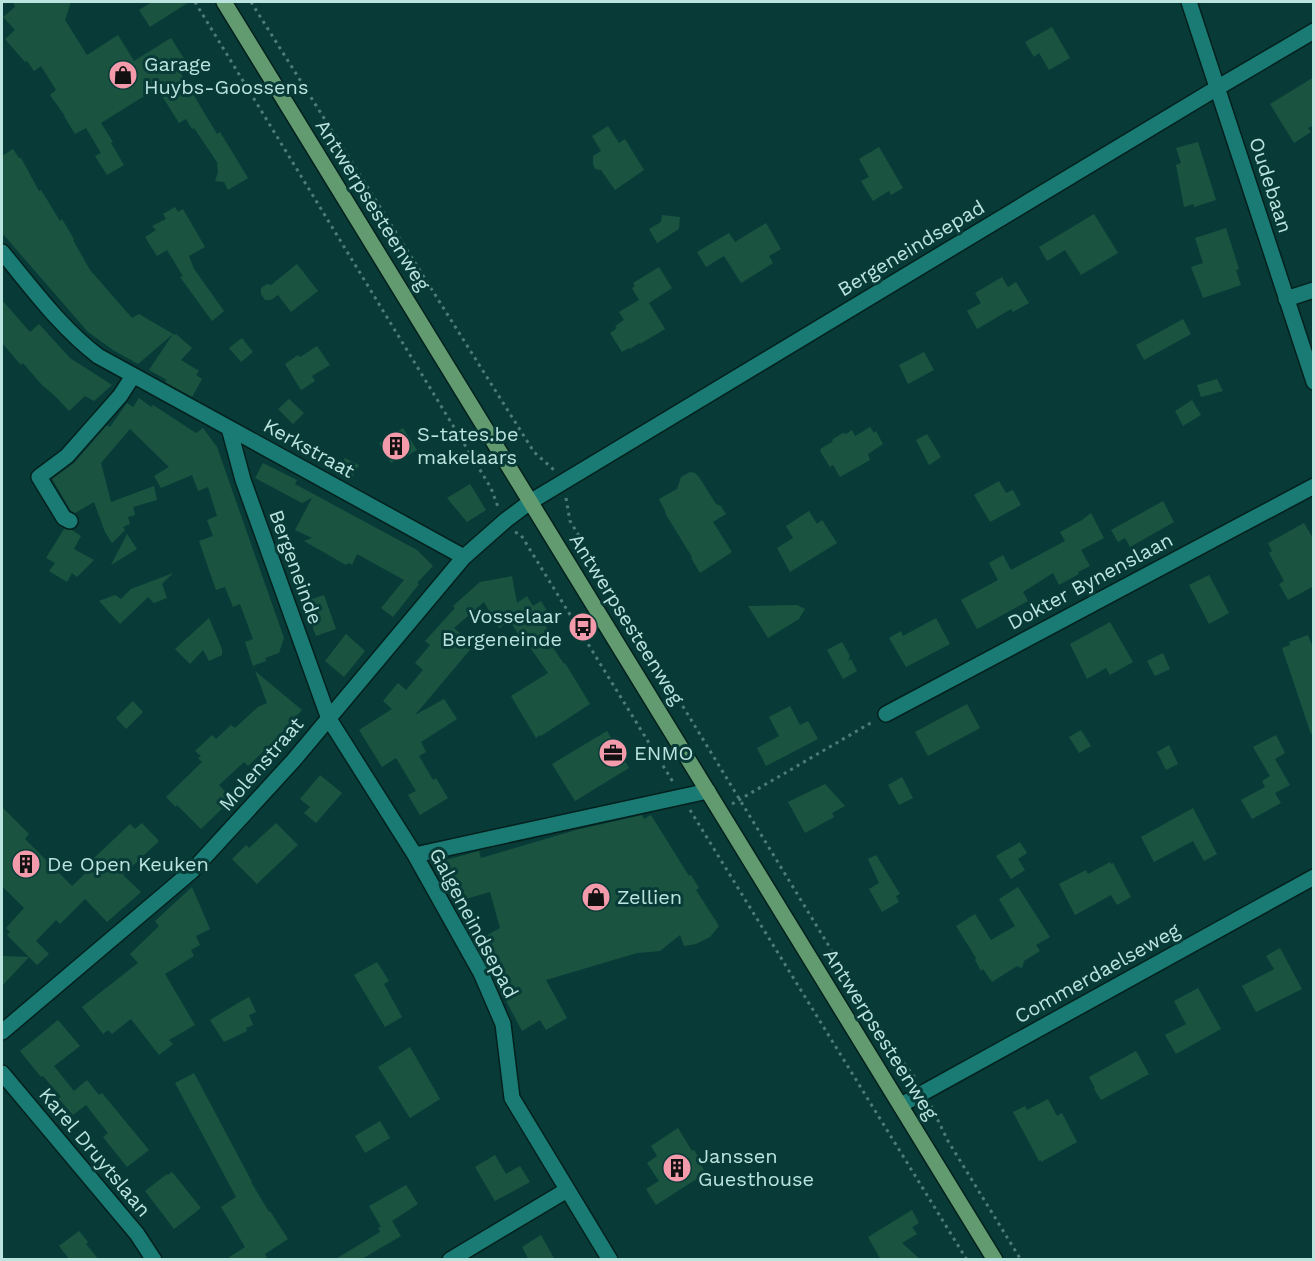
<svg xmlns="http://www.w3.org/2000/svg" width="1315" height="1261" font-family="'Work Sans',sans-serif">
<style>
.building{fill:#1a5441}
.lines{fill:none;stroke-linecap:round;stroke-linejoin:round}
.minor-casing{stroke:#03201d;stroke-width:18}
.major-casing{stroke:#03201d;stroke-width:18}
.path{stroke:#4d7c78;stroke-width:3;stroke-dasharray:3 4.5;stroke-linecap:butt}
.minor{stroke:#197b74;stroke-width:15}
.major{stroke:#639b70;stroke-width:15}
.labels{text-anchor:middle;stroke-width:6;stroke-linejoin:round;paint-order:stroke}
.poi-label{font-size:20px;fill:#bce4df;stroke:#083b37;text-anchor:start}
.street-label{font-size:20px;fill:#bce4df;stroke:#083b37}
</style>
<rect width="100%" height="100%" fill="#083b37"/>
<path class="building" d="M13,2H71L65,20L87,55L118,35L134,61L171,38L190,68L181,74L217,134L220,132L248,178L228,190L224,182L215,181L218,172L217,162L194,128L192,129L186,119L179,123L157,88L101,123L113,142L111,143L124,165L107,175L95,156L101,153L86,128L75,134L64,116H65L50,95L56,90L41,66L34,71L27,61L25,62L5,39L15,30L3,17L15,7Z
M152,2H189L150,27L139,10Z
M1052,27L1070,58L1049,70L1039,53L1034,57L1025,42Z
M1314,77V125L1308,128L1311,132L1294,143L1270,104Z
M608,126L619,143L625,139L644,170L615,190L601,170L595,169L593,164V156L601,151L592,136Z
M1198,142L1216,200L1194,207V204L1184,207L1176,165L1181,163L1176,148Z
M879,147L903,188L891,195L889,191L873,201L861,181L869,177L859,159Z
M13,149L19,158H21L39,191L41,190L60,221L62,219L74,239L73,240L90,270L132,318L139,314L173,334L138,364L113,350L88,332L2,233V156Z
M175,207L178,212L183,209L205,247L189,256L194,269L224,311L212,321L180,277L183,276L167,250L157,256L145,237L156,230L152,226L166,219L163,214Z
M1094,214L1118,253L1081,275L1065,250L1047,261L1039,247Z
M662,215L680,217L679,229L657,243L649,229L661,222Z
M766,223L781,249L769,256L773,263L741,283L724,256L706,267L697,252L729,233L735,242Z
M1226,228L1239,269L1236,270L1241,285L1203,298L1191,267L1203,263L1195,238Z
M297,264L318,291L291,312L278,295L271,300H265L261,294V288L267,284L271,285Z
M659,267L672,288L649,303L665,329L640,344L639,343L630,349L629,348L622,352L610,333L617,328L615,326L624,320L619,312L639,300L632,288L635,286L633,283Z
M1002,277L1008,287L1016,282L1029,303L1013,312L1011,309L977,329L967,311L981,303L975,293Z
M2,300L30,332L39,324L70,358L112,385L94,401L85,396L69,411L55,396L42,385L23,363L21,365L2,343Z
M1183,319L1191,334L1144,360L1136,345Z
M173,334L175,335L176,334L192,348L181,360L199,371L196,375L202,379L192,397L165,382L167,380L149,370Z
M242,338L253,352L241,362L229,348Z
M317,346L330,365L312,376L315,381L301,390L285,364L298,355L300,357Z
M924,352L934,370L908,384L899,365Z
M1217,379L1223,391L1201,397L1197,385Z
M139,398L151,407L153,405L196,433L203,428L217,447L284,638L279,653L265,658L266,661L253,666L245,642L253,639L240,604L233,607L225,587L216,590L199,541L213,536L207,520L217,516L208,487L198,491L192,475L161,488L154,476L169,467L130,429L101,463L111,502L154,486L157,500L133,507L135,515L128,517L130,524L123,527L125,530L112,543L105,532L94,502L75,513L71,511L52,479L74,463L107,425L110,427L127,403L133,407Z
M289,399L304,413L293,424L278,409Z
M1192,400L1201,415L1183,426L1175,411Z
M870,427L874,433L876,431L883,444L868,454L870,460L840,477L833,465L830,467L820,451L821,450L820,449L832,442L833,439L843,433L846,434L852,430L855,436Z
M403,428L417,450L398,461L397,459L391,463L379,443Z
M927,434L941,457L929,465L916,440Z
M345,458L359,465L352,478L338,470Z
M263,463L297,480L295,484L417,550L433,566L417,583L419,584L393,617L381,608L404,580L357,554L352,565L349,563L346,565L304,541L312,538L295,530L312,498L302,503L255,478Z
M690,472L695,473L699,477L716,504L721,506L726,514L713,522L732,552L700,573L691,558L692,557L665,513H666L659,499L677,489L681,477Z
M999,481L1006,493L1013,490L1021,505L990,522L974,495Z
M470,484L486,510L467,522L447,498Z
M1163,501L1174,522L1130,547L1125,538L1118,542L1111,530Z
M809,511L817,524L822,520L837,543L790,572L777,548L793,538L786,526Z
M1091,513L1104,538L1081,550L1090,566L1078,572L1079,574L1059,585L1053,573L1023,592L1028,601L977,629L961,600L998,580L989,563L1003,555L1011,570L1065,541L1060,532L1082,520Z
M1304,523L1314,540V586L1288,600L1279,584L1284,581L1269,553L1272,551L1268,543Z
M64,529L72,530L81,536L74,549L94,560L77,577L72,573L67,582L49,571L55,563L46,558Z
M127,534L137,549L111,565Z
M173,573L162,584L167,598L154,603L148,597L120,624L99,601L115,595L121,599L131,589Z
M1209,575L1229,613L1209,624L1189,585Z
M512,576L517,603L527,596L533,606L541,601L549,614L541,619L550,633L545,636L564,664L565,663L590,704L541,736L540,735L536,738L511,696L548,673L529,646L526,647L510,621L499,628L484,602L454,628L474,645L415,715L444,699L457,719L421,742L426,752L419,756L433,780L436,778L448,798L420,815L408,795L416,791L396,758L382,767L359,730L392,709L383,701L398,683L406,690L423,670L415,663L430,645L425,641L455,608L453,606L480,582Z
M324,595L336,629L316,636L303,602Z
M797,605L805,609L799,619L768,638L748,606Z
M209,618L222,649V655L209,661L203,650L190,664L175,649Z
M936,618L950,644L906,667L889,638L901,631L903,636Z
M1110,622L1133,662L1110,675L1106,668L1087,679L1070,644Z
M346,634L365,651L344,677L325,661Z
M1308,635L1314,650V734H1311L1282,648L1290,645L1289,642Z
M842,642L850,656L848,661L851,659L857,671L843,679L827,650Z
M1163,653L1170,669L1155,676L1147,661Z
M255,671L302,710L275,740L248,766L244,762L219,785L232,799L201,829L177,805L176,807L166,797L202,762L198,758L201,756L195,751L212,735L216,739L231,725L235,728L258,707L267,703Z
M133,701L143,712L126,729L116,718Z
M967,704L980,728L928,756L915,732Z
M790,706L800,725L808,721L818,739L766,766L757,748L779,736L769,717Z
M1081,730L1091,746L1079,753L1069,737Z
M607,731L629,768L575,801L552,764Z
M1276,735L1285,753L1275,759L1290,785L1275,793L1281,803L1252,819L1241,800L1265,787L1262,781L1270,776L1253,747Z
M1169,745L1178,764L1166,770L1157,752Z
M320,775L342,793L316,823L304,813L310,807L300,799Z
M902,777L913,798L899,805L888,785Z
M825,784L845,806L832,813L834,817L805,833L788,802Z
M2,807L29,834L25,839L72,886L96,863L93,859L130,824L135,829L142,823L159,841L123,875L141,892L107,922L85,899L60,924L56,920L36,941L49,954L37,965L29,957L2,986V956L29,957L7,935L10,932L6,928L24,908L2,886Z
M1193,808L1217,854L1204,861L1193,841L1154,862L1141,837Z
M642,815L644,819L651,815L689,876L691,875L699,888L696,890L719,926L710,937L696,944L684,946L680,935L660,951L637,953L546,980L567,1018L546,1030L540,1020L522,1031L475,942L500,928L490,892L455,902L442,861L479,851L481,858L576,830Z
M276,823L298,845L257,884L232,859L246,845L249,848Z
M1020,842L1027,853L1018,859L1025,870L1011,879L996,856Z
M876,855L900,894L896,896L899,902L882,912L869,889L879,883L868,859Z
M1110,862L1111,864L1113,863L1131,897L1117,905L1111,895L1075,915L1059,884L1086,870L1088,874Z
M192,887L210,929L196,936L200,945L191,950L194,956L165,974L195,1025L169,1040L173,1044L159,1055L131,1019L112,1034L108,1030L103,1034L82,1007L138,963L130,954L159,926L155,921Z
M1018,887L1050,937L1036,945L1040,951L1024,961L1022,968L1017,966L992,982L983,969L981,971L975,960L976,958L956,926L975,914L991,940L1015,926L999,899Z
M1280,948L1302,989L1256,1012L1242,986L1274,969L1266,956Z
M377,962L389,981L384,984L402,1017L385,1027L354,975Z
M1198,988L1221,1029L1176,1054L1165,1035L1186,1024L1174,1001Z
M249,997L256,1012L249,1015L253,1025L246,1028L247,1031L224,1042L210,1020L238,1003Z
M58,1020L80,1046L54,1066L74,1091L87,1080L99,1095L102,1093L149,1150L127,1167L103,1137L108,1133L86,1105L73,1115L58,1098L61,1097L43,1076L41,1077L20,1051Z
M410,1047L440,1099L410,1118L378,1067Z
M1136,1051L1149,1074L1101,1100L1094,1089L1095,1088L1089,1077Z
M194,1073L252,1182H251L269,1212L270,1211L288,1239L265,1254L268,1260H225L245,1247L221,1207L236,1197L175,1083Z
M1048,1099L1057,1116L1062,1113L1077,1142L1041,1162V1160L1039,1161L1013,1112L1025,1106L1027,1110Z
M380,1121L390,1138L365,1153L355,1136Z
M678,1128L692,1151L694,1150L701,1161L699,1162L706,1173L656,1205L646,1189L659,1181L647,1163L657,1156L651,1146Z
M495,1155L506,1174L520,1166L530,1182L495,1201L475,1167Z
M172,1172L201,1208L174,1229L145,1191L167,1174L168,1175Z
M406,1185L418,1204L392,1221L401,1236L360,1260H334L380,1232L378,1228L381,1227L369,1206Z
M912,1210L919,1223L912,1227L917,1234L902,1243L921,1260H881L868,1237Z
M79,1231L88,1242L86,1244L99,1260H70L59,1246Z
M541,1235L555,1260H529L522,1247Z"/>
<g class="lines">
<g class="minor-casing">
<path id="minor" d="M1189,2L1314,382
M2,252C32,288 60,327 98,356L464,557
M1286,299L1314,290
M229,428L243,480L329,719L415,855L481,973L503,1024L512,1098L610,1260
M70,521L64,518L39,477L67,456L120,396L133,376
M886,714L1314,486
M415,855L708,791
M2,1032L192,871L293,761L464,557L506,520L530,502L1217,88L1314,31
M2,1073L137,1234L154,1260
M901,1105L1314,877
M450,1260L567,1190"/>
</g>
<g class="major-casing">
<path id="major" d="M224,2L995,1260"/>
</g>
<path class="path" d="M195,2L491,488L498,507
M251,2L534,452L554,470
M566,498L570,521L888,1043L916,1079
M515,532L521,535L673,782
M732,804L874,721
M690,810L967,1260
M931,1106L948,1141L1021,1260"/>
<use href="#minor" class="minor"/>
<use href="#major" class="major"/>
</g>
<defs>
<g id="shop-disc" transform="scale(1.5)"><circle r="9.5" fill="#f39aab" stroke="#083b37"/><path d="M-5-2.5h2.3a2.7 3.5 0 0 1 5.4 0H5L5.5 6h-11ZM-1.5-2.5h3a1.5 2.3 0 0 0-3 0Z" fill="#111"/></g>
<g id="building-disc" transform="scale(1.5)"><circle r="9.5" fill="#f39aab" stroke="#083b37"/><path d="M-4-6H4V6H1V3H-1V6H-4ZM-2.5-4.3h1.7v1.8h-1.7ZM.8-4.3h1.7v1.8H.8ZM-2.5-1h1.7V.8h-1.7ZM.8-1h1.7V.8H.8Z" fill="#111"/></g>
<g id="bus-disc" transform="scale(1.5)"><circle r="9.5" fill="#f39aab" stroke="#083b37"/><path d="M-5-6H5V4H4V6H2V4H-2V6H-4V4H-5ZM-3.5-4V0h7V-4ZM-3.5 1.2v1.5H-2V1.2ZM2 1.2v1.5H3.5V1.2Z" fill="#111"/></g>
<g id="office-disc" transform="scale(1.5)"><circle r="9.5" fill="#f39aab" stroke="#083b37"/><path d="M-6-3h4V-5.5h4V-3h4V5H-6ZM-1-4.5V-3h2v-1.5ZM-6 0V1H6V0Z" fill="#111"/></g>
</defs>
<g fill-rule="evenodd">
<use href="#shop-disc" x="123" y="75"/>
<use href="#building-disc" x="396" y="446"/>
<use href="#bus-disc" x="583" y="627"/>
<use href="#office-disc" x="613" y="753"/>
<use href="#building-disc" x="26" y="864"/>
<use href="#shop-disc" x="596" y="897"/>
<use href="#building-disc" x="677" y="1168"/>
</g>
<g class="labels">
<g class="poi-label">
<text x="144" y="71">Garage<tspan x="144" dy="23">Huybs-Goossens</tspan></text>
<text x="417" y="441">S-tates.be<tspan x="417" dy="23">makelaars</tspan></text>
<text x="562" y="623" text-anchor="end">Vosselaar<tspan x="562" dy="23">Bergeneinde</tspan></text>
<text x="634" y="760">ENMO</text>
<text x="47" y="871">De Open Keuken</text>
<text x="617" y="904">Zellien</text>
<text x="698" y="1163">Janssen<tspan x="698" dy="23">Guesthouse</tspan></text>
</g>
<g class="street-label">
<text transform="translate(1271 185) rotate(72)" y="7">Oudebaan</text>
<text transform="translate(373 205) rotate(58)" y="7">Antwerpsesteenweg</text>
<text transform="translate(911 248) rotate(-31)" y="7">Bergeneindsepad</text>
<text transform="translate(309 448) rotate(29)" y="7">Kerkstraat</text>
<text transform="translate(296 567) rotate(70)" y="7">Bergeneinde</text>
<text transform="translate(1090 581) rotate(-28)" y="7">Dokter Bynenslaan</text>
<text transform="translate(627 619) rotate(58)" y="7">Antwerpsesteenweg</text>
<text transform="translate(261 764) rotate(-49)" y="7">Molenstraat</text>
<text transform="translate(474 923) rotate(62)" y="7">Galgeneindsepad</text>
<text transform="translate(1097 973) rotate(-29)" y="7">Commerdaelseweg</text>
<text transform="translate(881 1034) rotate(58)" y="7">Antwerpsesteenweg</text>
<text transform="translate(95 1152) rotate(50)" y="7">Karel Druytslaan</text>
</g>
</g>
<rect width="1315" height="1261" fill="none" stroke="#bce4df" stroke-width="6"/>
</svg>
